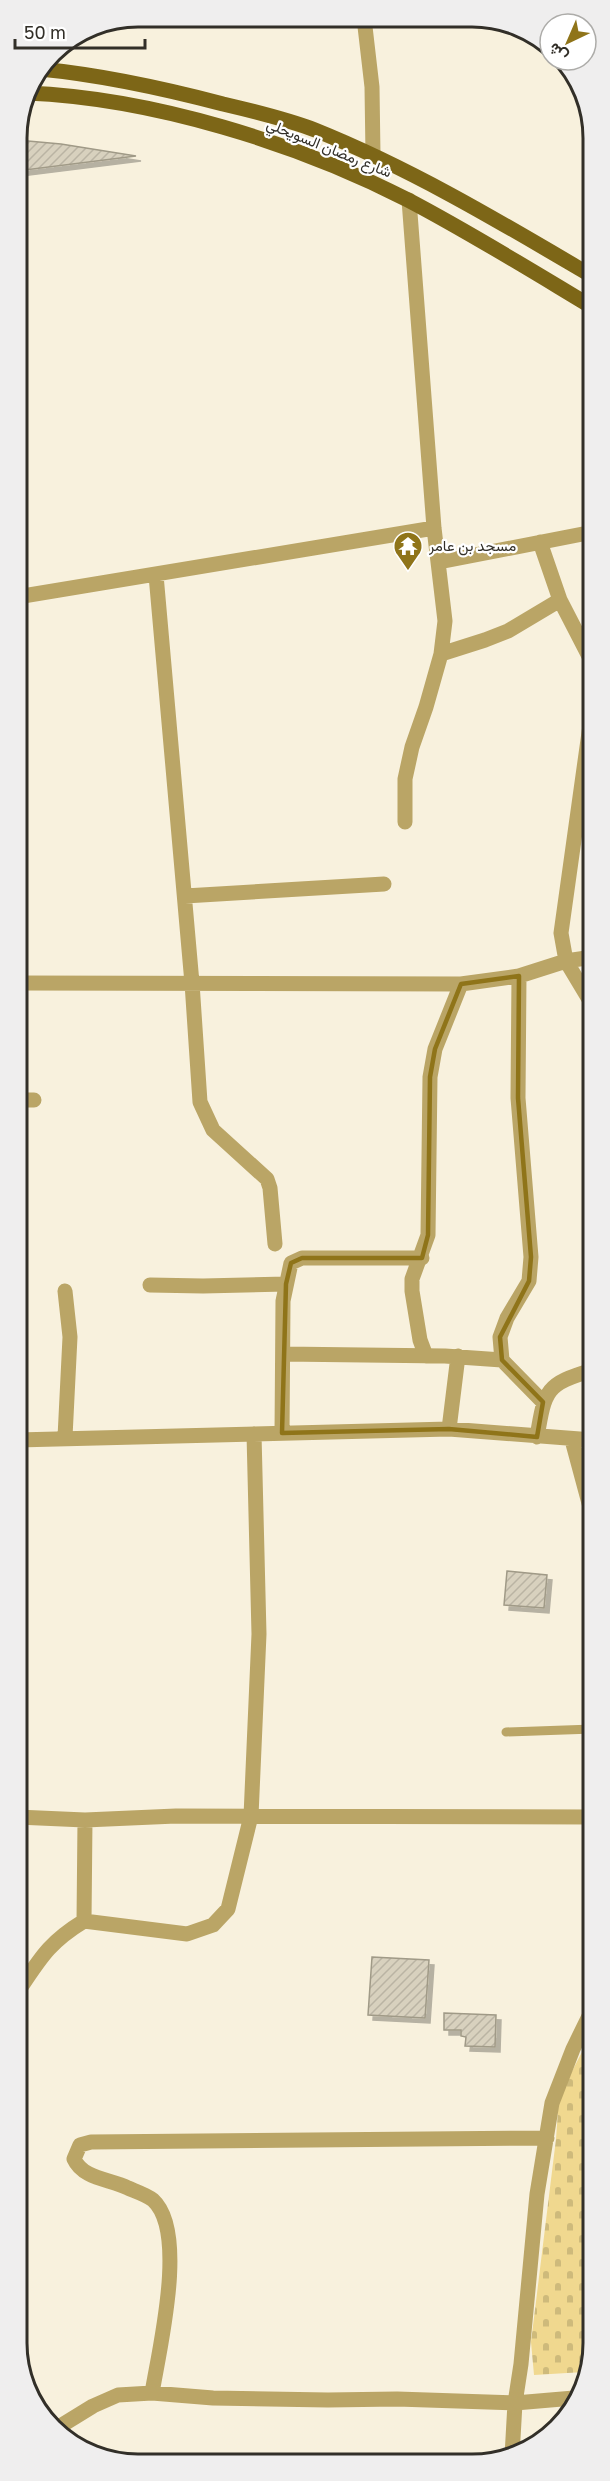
<svg xmlns="http://www.w3.org/2000/svg" width="610" height="2481" font-family="'Golos Text',Vazirmatn,sans-serif">
<style>
.cemetery{fill:url(#cemetery-stones)}
.building{fill:url(#building-hatch);stroke:#a09a87;stroke-width:1.5;filter:url(#shadow)}
.lines{fill:none;stroke-linecap:round;stroke-linejoin:round}
.lane{stroke:#baa566;stroke-width:9}
.street{stroke:#baa566;stroke-width:15}
.primary{stroke:#7d6617;stroke-width:15}
.marked{fill:none;stroke:#8f7419;stroke-width:4.5;stroke-linejoin:round}
.labels{text-anchor:middle;stroke-width:4.5;stroke-linejoin:round;paint-order:stroke}
.street-label{font-size:15px;fill:#322f28;stroke:#fff}
.poi-label{font-size:15px;fill:#322f28;stroke:#fff;text-anchor:start}
.rim{fill:none;stroke:#322f28;stroke-width:3}
</style>
<defs>
<pattern id="cemetery-stones" width="16" height="16" patternUnits="userSpaceOnUse" patternTransform="scale(1.5)"><rect width="16" height="16" fill="#f0d88f"/><path d="M2 7V4a2 2 0 0 1 4 0v3zM10 15v-3a2 2 0 0 1 4 0v3z" fill="#ceba7b"/></pattern>
<pattern id="building-hatch" width="6" height="6" patternUnits="userSpaceOnUse" patternTransform="scale(1.5)"><rect width="6" height="6" fill="#d8d1be"/><path d="M-1 1l2-2M0 6l6-6M5 7l2-2" fill="none" stroke="#bab4a3"/></pattern>
<filter id="shadow"><feDropShadow dx="5" dy="5" stdDeviation="0" flood-color="#0004"/></filter>
</defs>
<rect width="100%" height="100%" fill="#f8f1dd"/>
<path class="cemetery" d="M593,2031V2350L584,2372L534,2375L531,2342L556,2139L559,2096Z"/>
<path class="building" d="M17,140L61,144L136,156L17,171Z
M507,1571L547,1575L544,1608L504,1605Z
M372,1957L429,1960L425,2018L368,2015Z
M444,2013L496,2015L495,2047L465,2046L466,2037L461,2036V2030H444Z"/>
<g class="lines">
<path class="lane" d="M506,1732L593,1729"/>
<path class="street" d="M364,18L372,87L373,155
M540,542L560,600L593,664
M439,562L593,532
M156,575L192,983L200,1102L213,1130L267,1179L270,1188L275,1244
M17,597L434,528
M441,654L485,640L508,631L560,600
M593,704L561,933L566,961L593,1006
M405,822V779L412,747L426,707L441,654L445,621L434,528L409,200
M185,896L384,884
M17,983L461,984L519,976L566,961L593,957
M17,1100H34
M150,1285L203,1286L286,1284
M283,1354L445,1356L502,1360L543,1402
M426,1356L420,1340L412,1291V1279L428,1235L430,1077L435,1049L461,984
M502,1360L500,1337L507,1318L529,1281L531,1257L518,1098L519,976
M449,1429L458,1356
M282,1433L283,1301L291,1263L302,1258H422
M65,1437L70,1337L65,1291
M537,1437C545,1389 546,1384 593,1370
M17,1440L449,1429L593,1440
M572,1440L593,1518
M17,1817L85,1820L176,1816L593,1817
M84,1921L187,1934L213,1925L228,1909L251,1816L259,1634L254,1434
M17,1993C40,1959 48,1943 84,1921L85,1820
M152,2393C159,2350 188,2232 153,2200C147,2195 135,2191 128,2188C110,2179 83,2179 74,2159L80,2145L91,2142L547,2138
M54,2430L93,2406L118,2395L152,2393L213,2398L328,2400L397,2399L515,2403L574,2398
M512,2456L515,2403L521,2364L537,2194L552,2103L573,2049L593,2008"/>
<path class="primary" d="M40,69C103,75 162,88 223,104C253,111 286,119 315,130C412,169 502,223 592,276
M27,93C152,98 297,143 408,200C471,233 532,271 592,307"/>
</g>
<path class="marked" d="M519,976L518,1098L531,1257L529,1281L500,1337L502,1360L543,1402L537,1437L449,1429L282,1433L286,1284L291,1263L302,1258H422L428,1235L430,1077L435,1049L461,984Z"/>
<defs>
<g id="temple-pin" transform="scale(1.5)"><path d="M0 17L-7.5 6A9.5 9.5 0 1 1 7.5 6Z" fill="#8f7419" stroke="#fff"/><path d="M0-6L5-2H3V0L6.5 2.5H4V6H1.5V3h-3V6H-4V2.5H-6.5L-3 0V-2H-5Z" fill="#fff"/></g>
</defs>
<g fill-rule="evenodd">
<use href="#temple-pin" x="408" y="546"/>
</g>
<g class="labels">
<g class="street-label">
<text transform="translate(329 148) rotate(22)" y="5">شارع رمضان السويحلي</text>
</g>
<g class="poi-label">
<text x="429" y="551">مسجد بن عامر</text>
</g>
</g>
<path d="M0 0H610V2481H0ZM138 27H472A111 111 0 0 1 583 138V2343A111 111 0 0 1 472 2454H138A111 111 0 0 1 27 2343V138A111 111 0 0 1 138 27Z" fill="#efeeee" fill-rule="evenodd"/>
<path class="rim" d="M138 27H472A111 111 0 0 1 583 138V2343A111 111 0 0 1 472 2454H138A111 111 0 0 1 27 2343V138A111 111 0 0 1 138 27Z"/>
<g transform="translate(568 42) rotate(224)"><circle r="28" fill="#ffffff" stroke="#adaca9" stroke-width="1.5"/>
<path d="M0-4.5L10 22L0 15L-10 22Z" fill="#8f7419"/>
<text y="-9" font-size="16" font-weight="bold" text-anchor="middle" fill="#322f28">ش</text>
</g>
<path d="M15 39v9h130v-9" fill="none" stroke="#322f28" stroke-width="3"/>
<text x="24" y="39" font-size="18" fill="#322f28" stroke="#ffffff" stroke-width="4.5" paint-order="stroke">50 m</text>
</svg>
